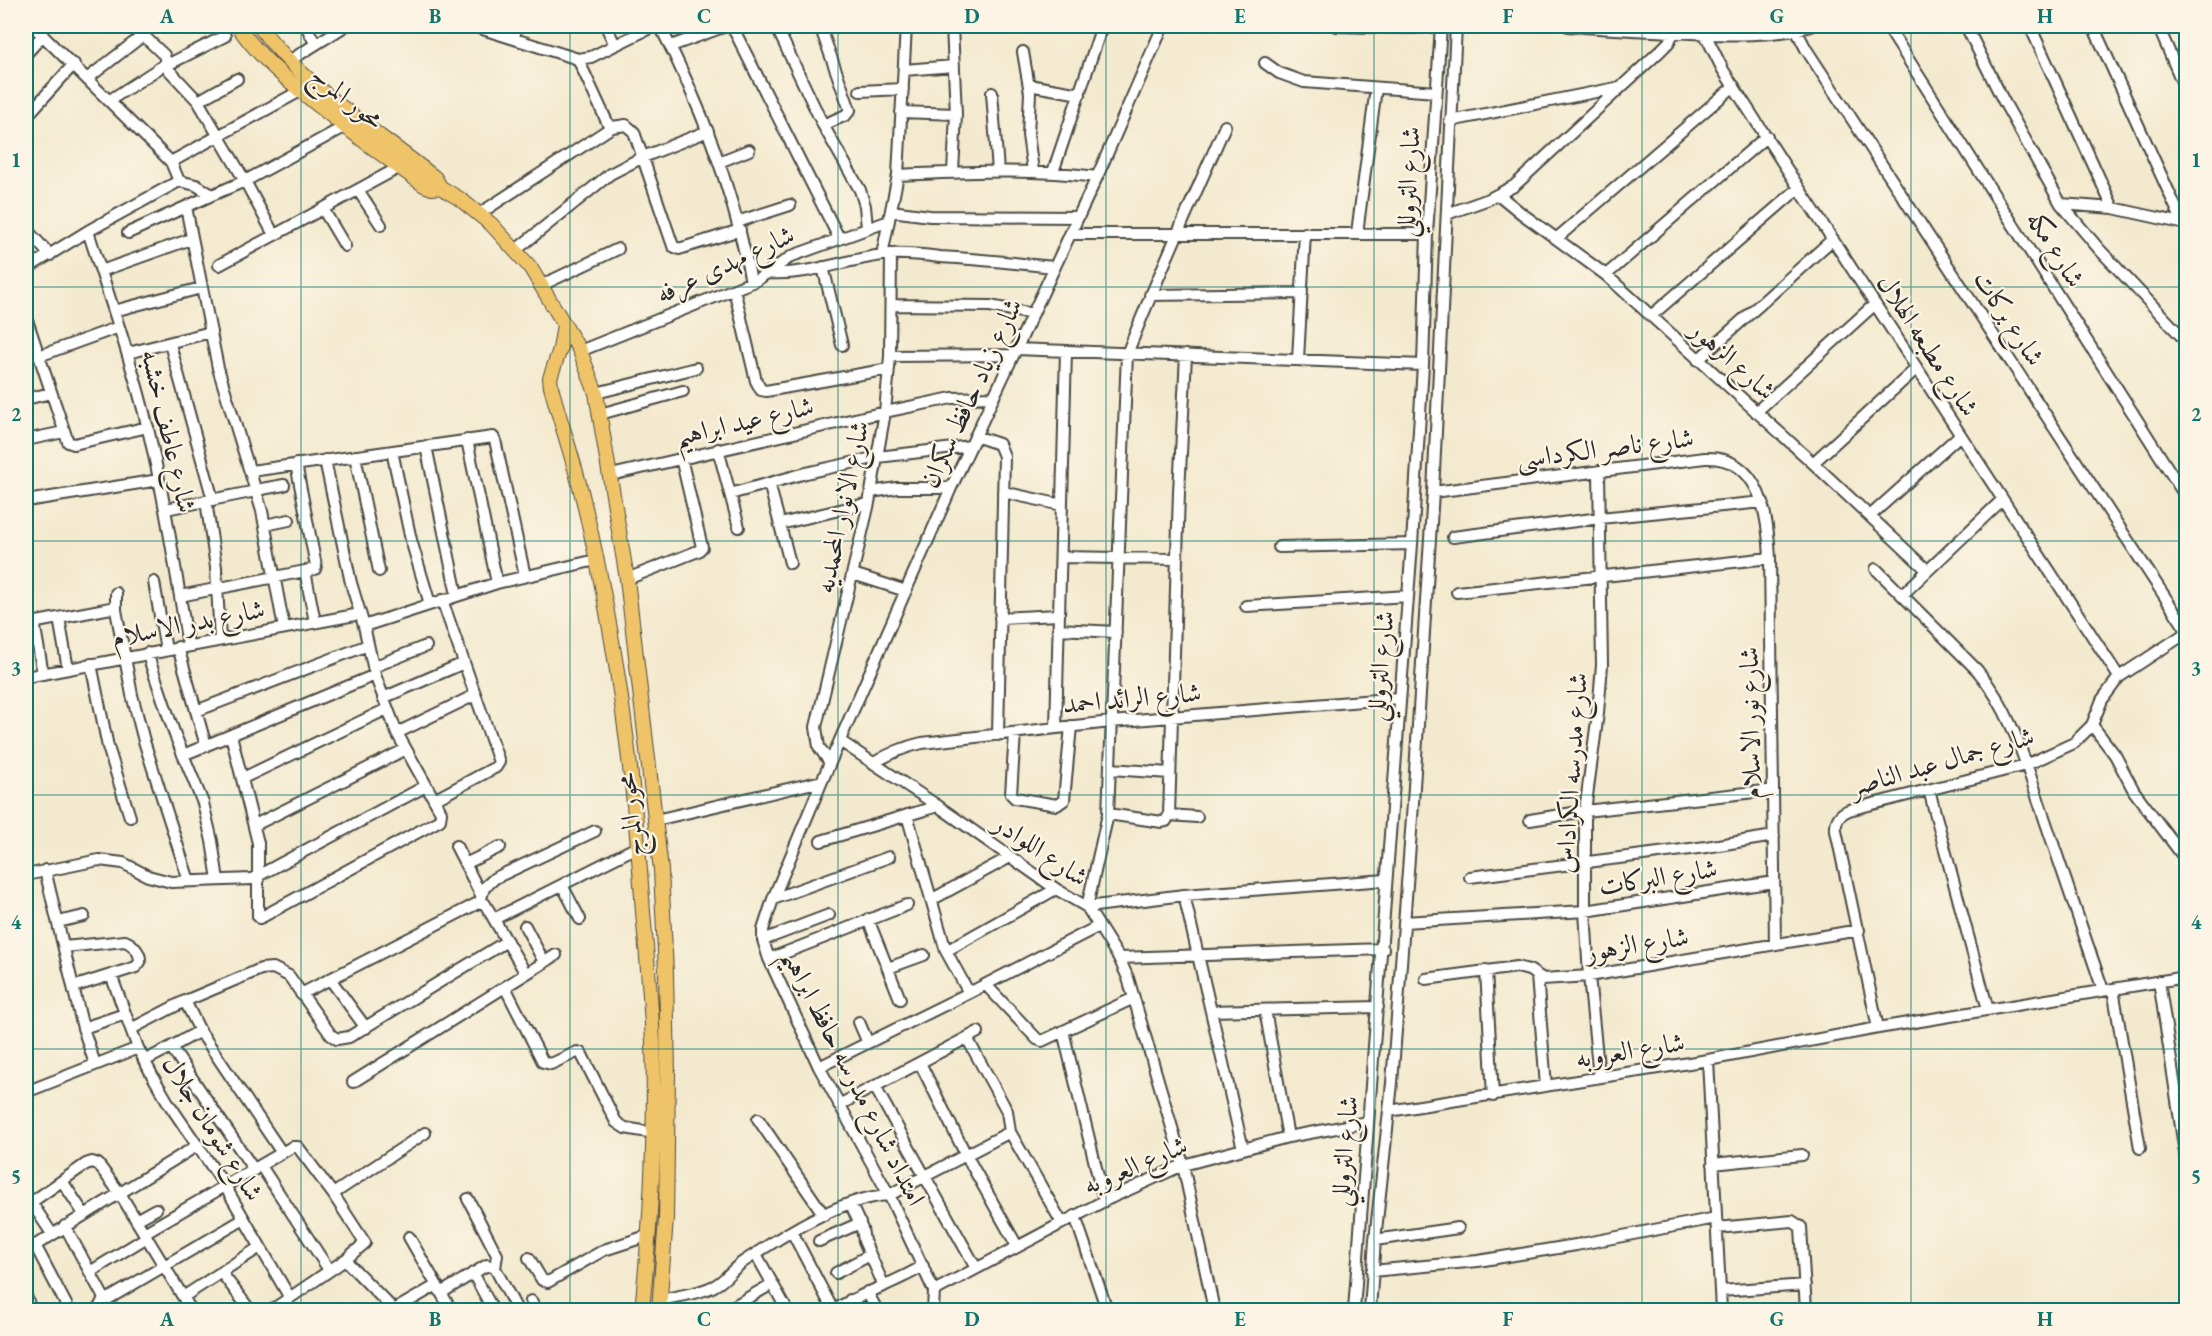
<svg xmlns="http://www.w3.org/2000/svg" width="2212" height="1336" font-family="'EB Garamond',Amiri,serif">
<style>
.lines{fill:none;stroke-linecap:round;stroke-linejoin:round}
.minor-casing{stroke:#494843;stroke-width:14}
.major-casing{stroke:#494843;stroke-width:16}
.minor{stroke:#fff;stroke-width:10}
.major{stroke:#efc469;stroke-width:14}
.grid{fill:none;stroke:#0f766e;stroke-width:1.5;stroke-opacity:0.55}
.labels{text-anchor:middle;stroke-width:4.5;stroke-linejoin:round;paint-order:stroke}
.street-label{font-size:27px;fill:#2b2b2b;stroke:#fcf5e5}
.neatline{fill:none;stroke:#0f766e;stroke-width:2}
.grid-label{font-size:20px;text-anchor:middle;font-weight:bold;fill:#0f766e}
</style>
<rect width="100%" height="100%" fill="#fcf5e5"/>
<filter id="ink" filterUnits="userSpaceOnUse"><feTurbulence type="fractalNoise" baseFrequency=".0167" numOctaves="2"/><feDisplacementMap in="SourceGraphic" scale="12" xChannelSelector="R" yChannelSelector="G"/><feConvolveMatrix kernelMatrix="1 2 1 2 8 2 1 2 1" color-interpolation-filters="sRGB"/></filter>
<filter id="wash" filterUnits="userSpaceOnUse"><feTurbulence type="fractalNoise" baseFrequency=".008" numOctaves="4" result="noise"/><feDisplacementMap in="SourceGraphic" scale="24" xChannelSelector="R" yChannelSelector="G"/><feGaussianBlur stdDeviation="1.35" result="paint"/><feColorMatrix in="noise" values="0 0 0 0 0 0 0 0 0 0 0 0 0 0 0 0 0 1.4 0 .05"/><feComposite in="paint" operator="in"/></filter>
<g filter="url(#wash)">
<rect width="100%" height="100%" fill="#f3e9ce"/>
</g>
<g filter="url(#ink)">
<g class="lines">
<g class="minor-casing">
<path id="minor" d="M33,26L171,162L179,181
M306,26L315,43
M473,26L578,59L591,57L654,26
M514,26L515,39
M606,26L615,45
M660,26C702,107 734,193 751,282
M732,26L839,238
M776,26L823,125L860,190L865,206L867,228
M820,26L850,110L846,115L823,125
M952,26L956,114L953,172
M1336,26L1411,28L1441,26
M1568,26C1609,29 1650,31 1692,33C1731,35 1773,37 1811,26
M1794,26L1806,49L2186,629
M1887,26L2186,497
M1966,26L2003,100L2061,204L2099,249L2186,341
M2030,26L2113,208
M2093,26L2183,223
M2158,26L2186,91
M1705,34L1723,70L1799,188L2119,677
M671,46L726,26
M1023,52L1030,93L1028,135L1033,171
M26,54L43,35
M578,59L608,124L612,127L626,125L634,132L673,246L679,249L740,230
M289,61L345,26
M1265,63L1279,73L1304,82L1436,92
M167,65L225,36
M904,70L954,66
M88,78L141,37L146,38L164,55L168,69L198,101L245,181L274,235
M1029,85L1080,94
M860,91L903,89
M992,93L998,171
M110,100L167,63
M198,101L237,79
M901,112L956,114
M26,117L74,64
M1450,121L1621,87
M171,162L300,91
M719,162L749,150
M1053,172L1102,26
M898,175C964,172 1030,168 1097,177
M358,190L381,225
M1499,195L1521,213L1606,275L1813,463L1927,570
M2061,204L2113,208L2186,224
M186,207L218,368L262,511L284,628
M323,209L345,246
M891,211L930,216L1078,217
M479,214L612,127
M1447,214L1489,199L1514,186L1659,52L1669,42L1676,26
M737,222L790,205
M26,229L50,255
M88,231C109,297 132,362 148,429C165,500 176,573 188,645
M128,233L212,195
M1357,233L1376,88
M1070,234H1427
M1557,238L1734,86
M516,250L610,174L643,157L708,131
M882,255L898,175L906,26
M219,265L400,167
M823,267L842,345
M26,269L88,231L179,181L196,185L212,195L245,181L344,127
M101,271L191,239
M768,273C810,276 849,258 890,254C907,253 924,255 940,257C979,259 1016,263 1054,267
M1606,275L1767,136
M542,285L618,249
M734,289L756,381L761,390L766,391L889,369
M1150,295L1302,293
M891,305L990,306L1033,314
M114,311L201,288
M1651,316L1799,188
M26,317L68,442L74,444L148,427
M170,344L213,500
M1016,349L1423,365
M580,351L757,280L792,256L889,221
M128,353L211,332
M39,356L119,327
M890,356L1013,355
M1298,359L1305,233
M1698,360L1833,239
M596,393L696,368
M26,399L51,393
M1756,412L1875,304
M600,414L683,391
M975,436L999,444L1004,456L998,735
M26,440L64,432
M467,440L497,583
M426,446L457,595
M718,449L739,527
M392,451L411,540L430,604
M355,456L379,571
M1813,463L1917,368
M296,464L316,566L315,569L305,571L315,622
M251,471L493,437L495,440L525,576
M1599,471L1602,665L1598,713L1585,811V911L1589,976L1599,1077
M611,475L885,412L952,398L994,397
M769,483L790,563
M256,490L284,485
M871,492L897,488H951
M1003,492L1062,505
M1433,492L1705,458C1761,456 1768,516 1770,558L1775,944
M730,494L806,473L878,457L971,446
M26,501L159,480
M206,501L216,567L220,640
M166,509L256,491
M1870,516L1960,435
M780,524L869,503
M265,525L289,520
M1453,537L1600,518L1763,502
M1279,547L1412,544
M1061,557L1177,559
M1876,569L1977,670C2013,712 2027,768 2045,820C2064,877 2084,933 2103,990
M853,574L906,591
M627,579L698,551L702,547L681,458
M154,582L166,650
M1457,592L1770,558
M1902,595L2002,500
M180,596L305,571
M1246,606L1408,596
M116,610V593
M59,618L68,669
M1000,618L1058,615
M364,626L497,583L596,560
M1058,629L1116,632
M178,647L206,746
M147,653L175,735L203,803L212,841L218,880
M91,664L108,747L130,817
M373,667L426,646
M43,674L35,628L37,622L111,608L116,610L132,695L144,741L189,881
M26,677L360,614
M383,698L464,663
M196,711L368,645
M2092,725L2115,755L2134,791L2186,860
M1056,728L1066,351
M397,733L475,695
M1015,733L1011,794L1015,798L1057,805L1064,800L1071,726
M231,735L258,843V916L260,918L440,820L441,812L397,733L375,675L364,626L351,583L325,460
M840,741L938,806L1056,889L1087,907L1184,895L1386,880
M183,755L375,675
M830,763L819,747L816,727L869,503L885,412L890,356L891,254
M874,763C890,753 904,747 922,743L1111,722L1399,698
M1110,769L1170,773
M243,778L387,709
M1929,790L1988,1010
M434,800L496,767L499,762L442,600
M1108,814L1162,822L1166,821L1169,815L1179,492L1186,355
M907,815L946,951L969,993
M1169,815L1197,817
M656,820L822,781
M1530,820L1585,811L1773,790
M255,825L406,749
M821,841L938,806
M456,846L481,895
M465,864L500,847
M45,870L83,1028L95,1064
M26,875L99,860L123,863L148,876L171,882L252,879L426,786
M1470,877L1706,847L1774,836
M562,885L580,919
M1184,895L1243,1149
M773,899L889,857
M931,900L1010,857
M480,902L484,888L495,878L595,831
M494,919L639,846
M868,919L900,999
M58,922L84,916
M1404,922L1585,911L1774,882
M525,926L544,962
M763,940L829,915
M64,947L125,941C133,944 141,953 140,962L136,967L73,987
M946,951L1056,889
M1119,958L1383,949
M769,959L907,905
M888,968L924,955
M1486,970L1493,1096
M111,975L138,1048L152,1075L169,1104L225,1186L290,1298
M1537,976L1546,1086
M330,979L366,1028
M1426,979L1517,967L1529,970L1543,979L1589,976L1859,930
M2159,981L2186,1160
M986,985L1037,1039L1042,1041L1134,998
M505,987L543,1062L551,1064L577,1052L581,1053L616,1122L625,1128L654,1133
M2113,989L2140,1148
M301,994L480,902L485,904L526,974
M185,1001L200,1031L282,1153
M1265,1010L1288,1137
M1211,1011L1378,1007
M859,1022L868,1043
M83,1028L125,1014
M1878,1028L1836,831C1835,820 1839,814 1849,810L2026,765L2074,743L2092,725L2102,700L2119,677L2186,633
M131,1029L185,1001L261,969L273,968L289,976L331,1035L337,1039L349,1037L507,941
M1063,1031L1104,1201
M967,1038L1007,1111L1010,1132L1062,1223
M171,1047L200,1031
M1708,1060L1721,1310
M144,1061L171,1047L254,1170
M920,1063L966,1155L1017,1246
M819,1067L969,993L1099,926
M353,1082L556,955
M875,1087L976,1268
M26,1092L138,1048
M839,1105L978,1032
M1389,1111L1708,1060L1878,1028L2186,977
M758,1119L824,1215
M1713,1164L1802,1155
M261,1166L329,1270
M62,1181L84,1214
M333,1194L425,1133
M468,1199L497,1255L495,1268
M31,1202L52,1234
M851,1205L862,1229L864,1241L884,1286
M26,1206L86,1164L92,1162L98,1164L119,1192L191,1310
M1075,1216L1107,1310
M136,1220L156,1209
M65,1226L104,1298L108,1299L244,1219
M1717,1228L1792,1221L1801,1227L1806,1310
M792,1232L833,1310
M144,1233L292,1147H298L333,1194L365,1243L345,1260L272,1310
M409,1237L451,1310
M1375,1240L1458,1228
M819,1241L860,1223
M35,1245L69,1310
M26,1251L198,1145
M756,1254L787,1310
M529,1258L542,1280L548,1282L604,1250L650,1235
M345,1260L394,1310
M495,1268L517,1310
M1372,1271L1478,1261L1576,1245L1716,1218
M90,1272L147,1237
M221,1272L250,1310
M473,1273L493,1310
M836,1273L870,1255
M934,1291L1104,1201L1183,1165L1288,1137L1368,1122
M1720,1291L1805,1285
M867,1292L877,1310
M441,1293L487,1265L495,1268
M26,1296L31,1310
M183,1297L260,1247
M660,1300C677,1296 699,1294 714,1286C725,1281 732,1269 743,1262C783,1235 840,1198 889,1195L1010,1132
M850,1300L856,1310
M531,1301L537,1310
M98,1310L104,1298
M394,1310L437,1285
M727,1310L772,1284
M834,1310C863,1292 894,1284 923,1266
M933,1310L934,1291L889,1195L819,1067L769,959L763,940V930L773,899L822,781L951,488L1097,177L1163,26
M1214,1310L1183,1165L1128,978L1119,958L1087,907L1108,814L1127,354C1157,277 1192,202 1225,126
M1354,1310L1412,544L1423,365L1427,234L1441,26
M1370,1310L1375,1240L1392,1083L1412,818L1433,492L1456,26"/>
</g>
<g class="major-casing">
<path id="major" d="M238,26C258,56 285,78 313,101C349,130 386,158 424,185L432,188L440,187
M259,26C305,88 375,130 435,178L440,187L460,199L492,225L530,267L580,351L596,393L627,579L661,870L666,973L668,1075L666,1218L659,1310
M564,325L560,349L550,378L551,387C561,424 574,461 583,499C616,635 634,773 643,912C647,956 651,1000 653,1043C656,1133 651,1222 642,1310"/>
</g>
<use href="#minor" class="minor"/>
<use href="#major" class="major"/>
</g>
</g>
<path class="grid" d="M301,26V1310M570,26V1310M838,26V1310M1106,26V1310M1374,26V1310M1642,26V1310M1911,26V1310M26,287H2186M26,541H2186M26,795H2186M26,1049H2186"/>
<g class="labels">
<g class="street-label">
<text transform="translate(347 97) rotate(38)" y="9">محور المرج</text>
<text transform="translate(1408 182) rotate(-87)" y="9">شارع التروللي</text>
<text transform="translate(2056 249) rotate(58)" y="9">شارع مكه</text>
<text transform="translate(725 264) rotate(-25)" y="9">شارع مهدى عرفه</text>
<text transform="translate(2009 318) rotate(57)" y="9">شارع بركات</text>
<text transform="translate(1928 345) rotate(57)" y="9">شارع مطبعه الهلال</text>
<text transform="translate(1733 360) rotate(42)" y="9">شارع الزهور</text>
<text transform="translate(971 393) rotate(-65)" y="9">شارع زياد حافظ سكران</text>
<text transform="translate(744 421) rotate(-13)" y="9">شارع عيد ابراهيم</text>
<text transform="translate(169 431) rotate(77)" y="9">شارع عاطف خشبه</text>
<text transform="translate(1605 448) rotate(-7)" y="9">شارع ناصر الكرداسى</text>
<text transform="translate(842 507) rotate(-78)" y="9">شارع الانوار المحمديه</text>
<text transform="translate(188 623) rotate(-11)" y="9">شارع بدر الاسلام</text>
<text transform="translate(1380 666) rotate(-85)" y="9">شارع التروللي</text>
<text transform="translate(1132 698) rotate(-5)" y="9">شارع الرائد احمد</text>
<text transform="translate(1750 723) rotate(-91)" y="9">شارع نور الاسلام</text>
<text transform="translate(1942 761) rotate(-16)" y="9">شارع جمال عبد الناصر</text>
<text transform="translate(1571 773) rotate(-86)" y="9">شارع مدرسه الكراداس</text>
<text transform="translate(630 815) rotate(-96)" y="9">محور المرج</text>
<text transform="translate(1041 850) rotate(34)" y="9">شارع اللوادر</text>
<text transform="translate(1658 877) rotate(-9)" y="9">شارع البركات</text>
<text transform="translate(1637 944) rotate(-9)" y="9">شارع الزهور</text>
<text transform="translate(1630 1050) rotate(-9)" y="9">شارع العروبه</text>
<text transform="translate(854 1077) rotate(63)" y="9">امتداد شارع مدرسه حافظ ابراهيم</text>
<text transform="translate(213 1128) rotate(58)" y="9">شارع شومان جلال</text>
<text transform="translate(1344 1151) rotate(-85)" y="9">شارع التروللي</text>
<text transform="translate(1135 1165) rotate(-23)" y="9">شارع العروبه</text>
</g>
</g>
<rect width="2212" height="1336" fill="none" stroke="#fcf5e5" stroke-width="66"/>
<rect x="33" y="33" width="2146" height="1270" class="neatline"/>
<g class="grid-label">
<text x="167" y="23">A</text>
<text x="435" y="23">B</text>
<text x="704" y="23">C</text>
<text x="972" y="23">D</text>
<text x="1240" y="23">E</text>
<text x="1508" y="23">F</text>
<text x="1777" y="23">G</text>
<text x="2045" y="23">H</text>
<text x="16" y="167">1</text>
<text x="2196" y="167">1</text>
<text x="16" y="421">2</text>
<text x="2196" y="421">2</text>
<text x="16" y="675">3</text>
<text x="2196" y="675">3</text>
<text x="16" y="929">4</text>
<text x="2196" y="929">4</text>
<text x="16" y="1183">5</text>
<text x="2196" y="1183">5</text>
<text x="167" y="1326">A</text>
<text x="435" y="1326">B</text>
<text x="704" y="1326">C</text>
<text x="972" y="1326">D</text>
<text x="1240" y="1326">E</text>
<text x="1508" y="1326">F</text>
<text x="1777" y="1326">G</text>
<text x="2045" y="1326">H</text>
</g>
</svg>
